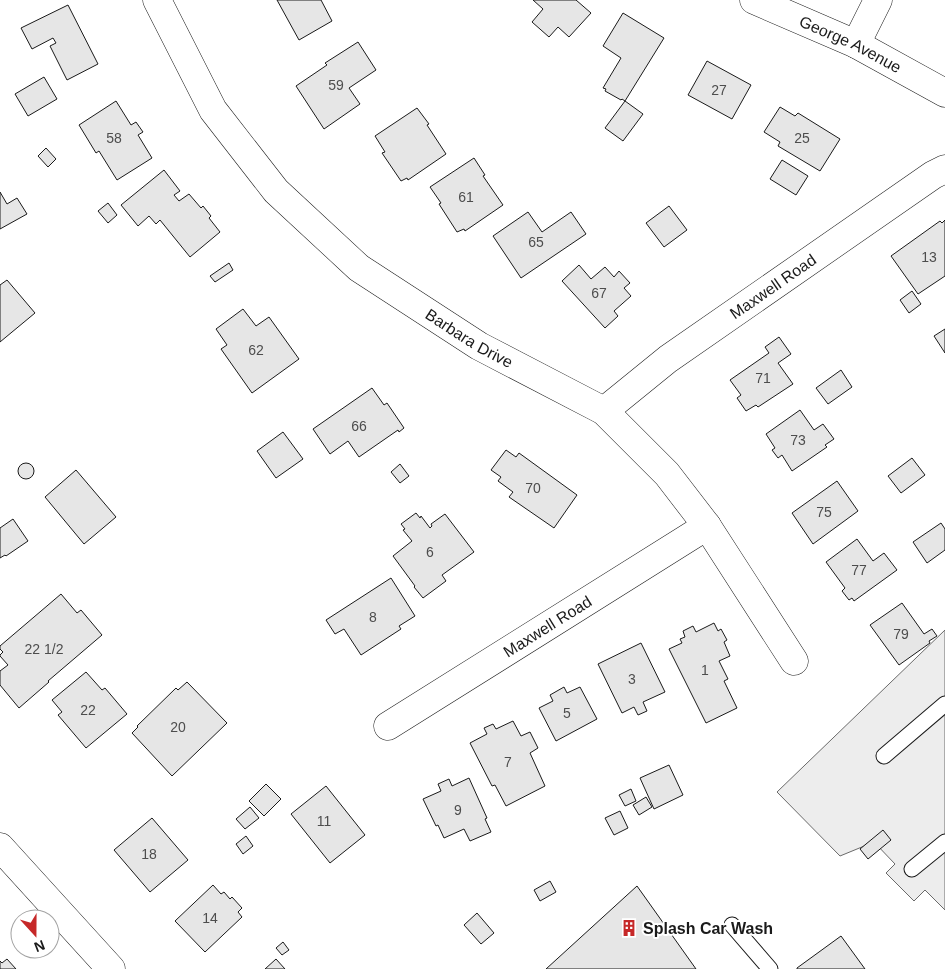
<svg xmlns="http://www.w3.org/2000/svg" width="945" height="969" font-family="Arial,sans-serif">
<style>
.parking{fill:#ededed;stroke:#6a6a6a}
.building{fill:#e6e6e6;stroke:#1a1a1a}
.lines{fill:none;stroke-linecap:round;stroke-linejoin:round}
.service-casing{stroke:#1a1a1a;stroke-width:17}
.minor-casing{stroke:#1a1a1a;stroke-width:29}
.service{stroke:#fff;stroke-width:15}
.minor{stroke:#fff;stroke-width:28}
.labels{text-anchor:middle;stroke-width:4;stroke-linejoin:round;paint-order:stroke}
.number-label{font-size:14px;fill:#4d4d4d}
.street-label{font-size:16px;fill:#1a1a1a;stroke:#fff}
.poi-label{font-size:16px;font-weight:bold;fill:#1a1a1a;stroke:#fff;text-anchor:start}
</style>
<rect width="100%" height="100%" fill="#fff"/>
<path class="parking" d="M945,630V910L925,890L914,901L886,873L895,864L874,842L840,856L777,792Z"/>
<path class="building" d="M277,0H321L332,21L299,40Z
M533,0H576L591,13L569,37L558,27L549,37L532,22L543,9Z
M68,5L98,64L67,80L50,46L56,43L53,38L32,49L21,28Z
M623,13L664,38L625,101L622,99L621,100L605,91L606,89L603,88L621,58L603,46Z
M358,42L376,70L349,88L360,104L324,129L296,86L327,65L325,63Z
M707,61L751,85L732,119L688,95Z
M44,77L57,99L28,116L15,94Z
M116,101L131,125L136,122L143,132L138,135L152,158L117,180L99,151L96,153L79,125Z
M625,101L643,114L623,141L605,128Z
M780,107L795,116L798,113L840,139L820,171L778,146L780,142L764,132Z
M417,108L429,124L427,125L446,154L408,180L407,178L401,181L382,153L385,152L375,136Z
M46,148L56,159L48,167L38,156Z
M474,158L485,175L483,176L503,205L465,231L464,229L457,232L439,204L441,203L430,187Z
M782,160L808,176L796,195L770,179Z
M164,170L180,191L174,195L179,201L189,194L201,208L203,206L211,216L209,218L220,232L190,257L160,220L156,224L149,216L138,226L121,205Z
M0,192L7,204L17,198L27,214L0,229Z
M108,203L117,215L108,223L98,211Z
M669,206L687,230L664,247L646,223Z
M528,212L542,232L571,212L586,234L521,278L493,236Z
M945,220V276L918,294L891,256L940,221L942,223Z
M229,263L233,270L215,282L210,276Z
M579,265L591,279L605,267L614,277L619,271L630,283L624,288L631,296L614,311L618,316L605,328L562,281Z
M7,280L35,313L0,342V285Z
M912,291L921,304L909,313L900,300Z
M243,309L256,326L269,317L299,359L252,393L221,349L227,345L216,329Z
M945,329V353L934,336Z
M779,337L791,354L778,363L793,384L758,407L756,405L746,411L737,398L741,395L730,380L769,353L765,347Z
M841,370L852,387L828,404L816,388Z
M372,388L384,405L387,403L404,428L399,432L398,430L359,457L348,441L330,454L313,429Z
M800,410L814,430L823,424L834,439L825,445L827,447L792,471L782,455L778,458L772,450L775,448L766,434Z
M283,432L303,459L276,478L257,451Z
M506,450L516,457L519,453L577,495L554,528L509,497L513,492L498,481L501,477L491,470Z
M912,458L925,475L901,493L888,476Z
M18 471a8 8 0 1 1 16 0a8 8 0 1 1-16 0Z
M400,464L409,476L400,483L391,472Z
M76,470L116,517L84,544L45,497Z
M837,481L858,511L813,544L792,513Z
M416,513L420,518L421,516L430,528L432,526L431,524L445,514L474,552L442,575L446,581L423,598L414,587L415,586L393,556L412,541L403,530L405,529L401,524Z
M13,519L28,541L6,556L5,555L0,558V528Z
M941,523L945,529V550L927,563L913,542Z
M857,539L873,561L884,553L897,570L854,601L852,598L849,600L842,591L845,588L826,562Z
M391,578L415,616L399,626L401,629L361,655L344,629L335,634L326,620Z
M61,594L77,613L81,610L102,635L48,681L49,682L19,708L0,685V671L8,665L0,656V655L3,652L0,649V646Z
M902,603L924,634L932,629L937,636L929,641L930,643L899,665L870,625Z
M714,623L718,631L721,629L727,640L724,642L730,656L719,661L728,679L724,681L737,708L706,723L669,649L682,643L680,639L685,637L683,631L693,626L696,632Z
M641,643L665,692L643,702L647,711L638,715L634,707L622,713L598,664Z
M86,672L102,690L105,688L127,714L86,748L58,715L62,712L52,700Z
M187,682L227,723L172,776L132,733L138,727L137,726L176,688L178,690Z
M564,687L567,693L580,687L597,719L556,741L539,708L553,701L550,695Z
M513,721L521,736L530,732L538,748L530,753L545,786L506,806L495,785L492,786L470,743L487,734L484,728L493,724L496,729Z
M669,765L683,795L654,809L640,778Z
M469,778L487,818L485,819L491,832L470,841L464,829L444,838L438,825L436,826L423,799L441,791L438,784L449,779L452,786Z
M266,784L281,799L264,816L249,801Z
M326,786L365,835L330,863L291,814Z
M631,789L636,801L625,806L619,795Z
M646,797L652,807L639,815L633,805Z
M250,807L259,818L245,829L236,819Z
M620,811L628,828L614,835L605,818Z
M152,818L188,860L150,892L114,850Z
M883,830L891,840L868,859L860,849Z
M246,836L253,846L243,854L236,844Z
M550,881L556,892L540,901L534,890Z
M213,885L221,894L224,892L230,899L232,897L242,908L238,912L242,917L205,952L175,921Z
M637,886L696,969H546Z
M477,913L494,933L481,944L464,925Z
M841,936L865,969H797V968Z
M283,942L289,950L282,955L276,948Z
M7,959L16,969H0V961L2,963Z
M276,959L285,969H265Z"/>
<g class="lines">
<g class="service-casing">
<path id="service" d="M884,756L945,704
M912,869L945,842
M732,925L770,969"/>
</g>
<g class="minor-casing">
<g id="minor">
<path id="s1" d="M157,0L213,110L276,191L359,268L479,346L604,411L667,474L707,526L794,661"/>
<path id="s2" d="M754,0L856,44L945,93"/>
<path d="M856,44L878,0"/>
<path id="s3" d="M604,411L668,359L933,175L945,169"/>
<path id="s4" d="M388,726L707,526"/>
<path d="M0,847L111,969"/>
</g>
</g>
<use href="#service" class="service"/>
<use href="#minor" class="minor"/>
</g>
<defs>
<g id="building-bare" transform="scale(1.35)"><path d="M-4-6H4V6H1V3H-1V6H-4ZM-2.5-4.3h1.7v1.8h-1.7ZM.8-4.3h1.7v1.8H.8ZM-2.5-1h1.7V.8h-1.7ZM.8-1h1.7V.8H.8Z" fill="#c62828" stroke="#fff" stroke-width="2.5" paint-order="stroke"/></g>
</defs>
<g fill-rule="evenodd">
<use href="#building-bare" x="629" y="928"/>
</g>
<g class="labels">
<g class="number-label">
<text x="336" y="90">59</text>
<text x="719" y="95">27</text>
<text x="114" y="143">58</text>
<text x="802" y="143">25</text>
<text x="466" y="202">61</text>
<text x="536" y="247">65</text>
<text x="929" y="262">13</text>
<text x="599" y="298">67</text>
<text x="256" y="355">62</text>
<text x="763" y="383">71</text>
<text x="359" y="431">66</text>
<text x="798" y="445">73</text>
<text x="533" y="493">70</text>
<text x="824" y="517">75</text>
<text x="430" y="557">6</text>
<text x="859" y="575">77</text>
<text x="373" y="622">8</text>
<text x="901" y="639">79</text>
<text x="44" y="654">22 1/2</text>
<text x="705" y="675">1</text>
<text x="632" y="684">3</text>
<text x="88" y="715">22</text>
<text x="567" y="718">5</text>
<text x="178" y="732">20</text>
<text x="508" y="767">7</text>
<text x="458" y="815">9</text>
<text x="324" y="826">11</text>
<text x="149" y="859">18</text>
<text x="210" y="923">14</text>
</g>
<g class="street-label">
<text dy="6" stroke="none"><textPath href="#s2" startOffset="106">George Avenue</textPath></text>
<text dy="6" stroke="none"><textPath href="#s3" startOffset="210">Maxwell Road</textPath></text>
<text dy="6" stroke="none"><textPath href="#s1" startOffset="470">Barbara Drive</textPath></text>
<text dy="6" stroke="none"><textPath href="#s4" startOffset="188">Maxwell Road</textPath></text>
</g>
<g class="poi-label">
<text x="643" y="934">Splash Car Wash</text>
</g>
</g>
<g transform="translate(35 934) rotate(159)"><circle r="24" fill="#ffffff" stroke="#a3a3a3"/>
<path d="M0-4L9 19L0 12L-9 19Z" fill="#c62828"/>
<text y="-8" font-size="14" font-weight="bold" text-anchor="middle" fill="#1a1a1a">N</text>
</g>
</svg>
